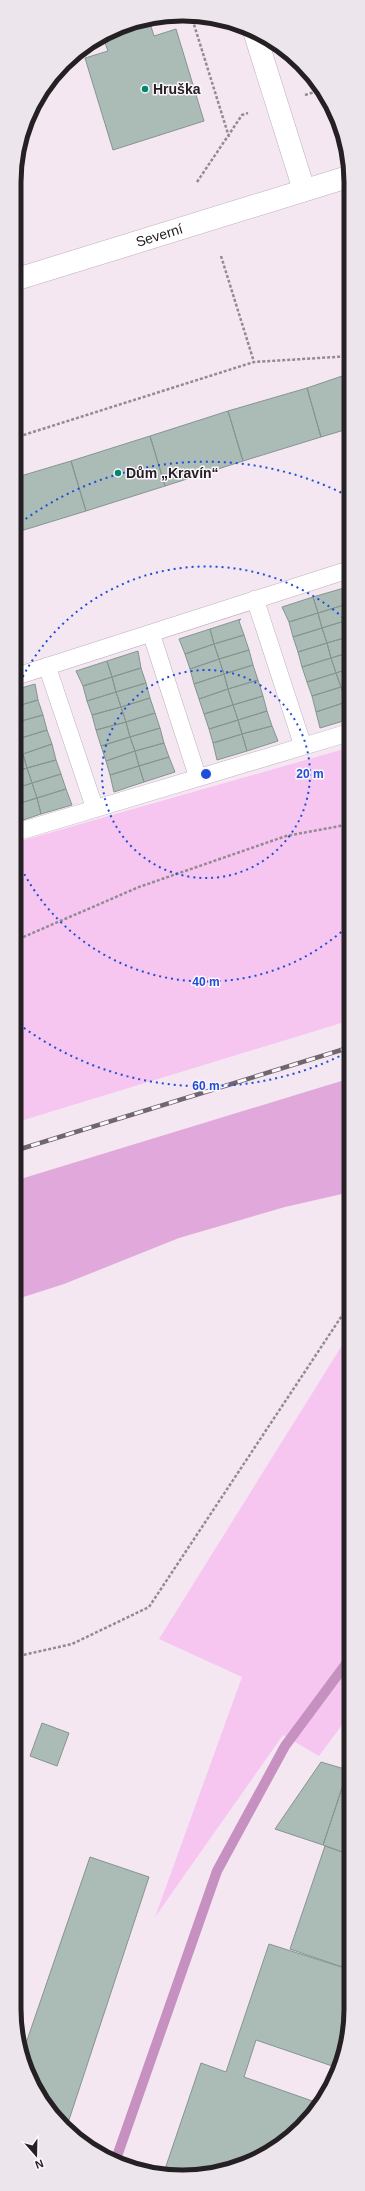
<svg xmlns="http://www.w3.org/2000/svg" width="365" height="2191" font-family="Helvetica,sans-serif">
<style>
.green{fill:#f6c6f1}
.forest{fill:#e1a9db}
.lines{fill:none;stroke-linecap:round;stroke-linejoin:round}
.stream{stroke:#c690c1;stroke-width:10}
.building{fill:#abbbb5;stroke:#85958f}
.service-casing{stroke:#bcafba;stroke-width:18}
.minor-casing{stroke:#bcafba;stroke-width:23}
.tertiary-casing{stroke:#bcafba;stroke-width:23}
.path{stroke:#938a92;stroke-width:2.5;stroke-dasharray:3 2;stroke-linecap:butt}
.service{stroke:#fff;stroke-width:17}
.minor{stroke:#fff;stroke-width:22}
.tertiary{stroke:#fff;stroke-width:22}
.rail-casing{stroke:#6e676d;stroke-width:4.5}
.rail{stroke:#fef6fd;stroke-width:3;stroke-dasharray:9;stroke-linecap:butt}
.ring{fill:none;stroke:#1d4ed8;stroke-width:2;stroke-dasharray:2 4}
.poi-dot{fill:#01886c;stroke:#fef6fd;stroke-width:1.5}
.labels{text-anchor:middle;stroke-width:3;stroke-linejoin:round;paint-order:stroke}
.poi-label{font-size:14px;font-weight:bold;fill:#242024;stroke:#fef6fd;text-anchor:start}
.street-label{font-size:14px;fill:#242024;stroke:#fef6fd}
.rim{fill:none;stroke:#242024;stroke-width:5}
.centre{fill:#1d4ed8;stroke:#fef6fd;stroke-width:2}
.ring-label{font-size:12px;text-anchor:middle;font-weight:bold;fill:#1d4ed8;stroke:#fef6fd;stroke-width:3;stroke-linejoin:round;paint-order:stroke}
</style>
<rect width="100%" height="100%" fill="#f4e7f2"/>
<path class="green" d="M351,747V1020L14,1123V843Z
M351,1331V1713L319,1756L283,1735L155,1917L242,1677L159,1639Z"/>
<path class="forest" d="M351,1078V1186L342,1194L285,1207L179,1238L64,1284L14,1300V1181Z"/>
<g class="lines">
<path class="stream" d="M115,2162L217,1871L285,1746L351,1657"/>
</g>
<path class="building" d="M149,20L154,36L176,29L204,121L113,150L85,58L108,51L103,37L129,23Z
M351,373V428L321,437L307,388Z
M307,388L321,437L243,461L228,411Z
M228,411L243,461L165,486L150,436Z
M150,436L165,486L86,511L71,461Z
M71,461L86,511L14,533V478Z
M344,588L347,604L318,613L313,597Z
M313,597L318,613L289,622L282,607Z
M347,604L351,619L322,628L318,613Z
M318,613L322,628L293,637L289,622Z
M241,619L239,621L244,635L214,644L210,629Z
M351,619V636L327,643L322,628Z
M322,628L327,643L298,652L293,637Z
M210,629L214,644L185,654L179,639Z
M244,635L249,650L219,659L214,644Z
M351,636V652L331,658L327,643Z
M327,643L331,658L302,667L298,652Z
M214,644L219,659L190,669L185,654Z
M249,650L253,665L224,674L219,659Z
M138,651L141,668L112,677L107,661Z
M351,652V668L336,673L331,658Z
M331,658L336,673L307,682L302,667Z
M219,659L224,674L194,684L190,669Z
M107,661L112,677L83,686L76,671Z
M253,665L258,680L228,689L224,674Z
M141,668L146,683L116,692L112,677Z
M351,668V685L341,687L336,673Z
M336,673L341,687L312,696L307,682Z
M224,674L228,689L199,699L194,684Z
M112,677L116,692L87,701L83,686Z
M258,680L263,696L233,705L228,689Z
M146,683L150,698L121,707L116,692Z
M35,684L38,700L14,707V690Z
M351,685V701L346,702L341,687Z
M341,687L346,702L316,712L312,696Z
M228,689L233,705L204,714L199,699Z
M116,692L121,707L92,715L87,701Z
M263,696L267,711L238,720L233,705Z
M150,698L155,713L126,722L121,707Z
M38,700L43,715L14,723V707Z
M351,701V719H350L346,702Z
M346,702L350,719L320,728L316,712Z
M233,705L238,720L209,729L204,714Z
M121,707L126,722L96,730L92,715Z
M267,711L272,726L242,734L238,720Z
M155,713L160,728L130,737L126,722Z
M43,715L47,730L18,739L14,723Z
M238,720L242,734L213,743L209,729Z
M126,722L130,737L101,746L96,730Z
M272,726L278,741L247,751L242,734Z
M160,728L164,743L135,751L130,737Z
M47,730L52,744L23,754L18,739Z
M242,734L247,751L217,760L213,743Z
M130,737L135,751L106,761L101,746Z
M18,739L23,754L14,756V740Z
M164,743L169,757L139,766L135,751Z
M52,744L56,760L27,768L23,754Z
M135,751L139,766L110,775L106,761Z
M23,754L27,768L14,772V756Z
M169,757L175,772L144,782L139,766Z
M56,760L61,774L32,783L27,768Z
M139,766L144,782L114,792L110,775Z
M27,768L32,783L14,789V772Z
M61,774L66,789L37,798L32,783Z
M32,783L37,798L14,805V789Z
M66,789L72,805L41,814L37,798Z
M37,798L41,814L14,823V805Z
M42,1723L69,1733L57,1766L30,1756Z
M321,1762L348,1770L323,1845L275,1829Z
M348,1770L351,1771V1855L323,1845Z
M325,1846L351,1855V1970L290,1949Z
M90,1857L149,1877L66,2129L27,2073L23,2052Z
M269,1944L351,1970V2020L338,2068L256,2040L244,2077L318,2103L294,2135L237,2168L172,2177L163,2175L201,2063L226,2072Z"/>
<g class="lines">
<g class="service-casing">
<path id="service" d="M255,599L303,746
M151,633L198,778
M47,666L95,809
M14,677L351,569
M14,833L351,732"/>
</g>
<g class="minor-casing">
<path id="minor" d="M254,31L304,190"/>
</g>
<g class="tertiary-casing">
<g id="tertiary">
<path id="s1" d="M14,280L351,176"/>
</g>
</g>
<path class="path" d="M191,15L229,137
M305,95L321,90
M197,182L242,115L248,113
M221,256L254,362
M14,438L254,362L351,356
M14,941L139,887L286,836L351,824
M14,1657L72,1644L149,1607L351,1302"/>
<use href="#service" class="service"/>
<use href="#minor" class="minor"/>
<use href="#tertiary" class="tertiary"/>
<g class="rail-casing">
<path id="rail" d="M14,1151L351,1047"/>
</g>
<use href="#rail" class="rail"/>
</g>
<g class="ring">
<circle cx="206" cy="774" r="104"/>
<path d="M350 924A208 208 0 0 1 15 855M15 693A208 208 0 0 1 350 624"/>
<path d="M350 1051A312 312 0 0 1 16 1022M16 526A312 312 0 0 1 350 497"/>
</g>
<g class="poi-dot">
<circle cx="145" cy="89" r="4"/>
<circle cx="118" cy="473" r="4"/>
</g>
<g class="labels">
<g class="poi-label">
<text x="153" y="94">Hruška</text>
<text x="126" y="478">Dům „Kravín“</text>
</g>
<g class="street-label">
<text dy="5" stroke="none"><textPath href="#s1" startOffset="152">Severní</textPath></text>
</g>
</g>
<path d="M0 0H365V2191H0ZM182 21H183A161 161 0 0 1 344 182V2009A161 161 0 0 1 183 2170H182A161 161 0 0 1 21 2009V182A161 161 0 0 1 182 21Z" fill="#ede5ec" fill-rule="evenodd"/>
<path class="rim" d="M182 21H183A161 161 0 0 1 344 182V2009A161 161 0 0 1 183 2170H182A161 161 0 0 1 21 2009V182A161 161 0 0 1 182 21Z"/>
<circle cx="206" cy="774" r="6" class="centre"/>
<g class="ring-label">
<text x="310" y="778">20 m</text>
<text x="206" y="986">40 m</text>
<text x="206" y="1090">60 m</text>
</g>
<g transform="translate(36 2155) rotate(160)" stroke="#fef6fd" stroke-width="3" paint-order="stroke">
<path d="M0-3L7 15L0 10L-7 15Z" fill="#242024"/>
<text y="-6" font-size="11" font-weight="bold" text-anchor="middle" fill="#242024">N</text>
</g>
</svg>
